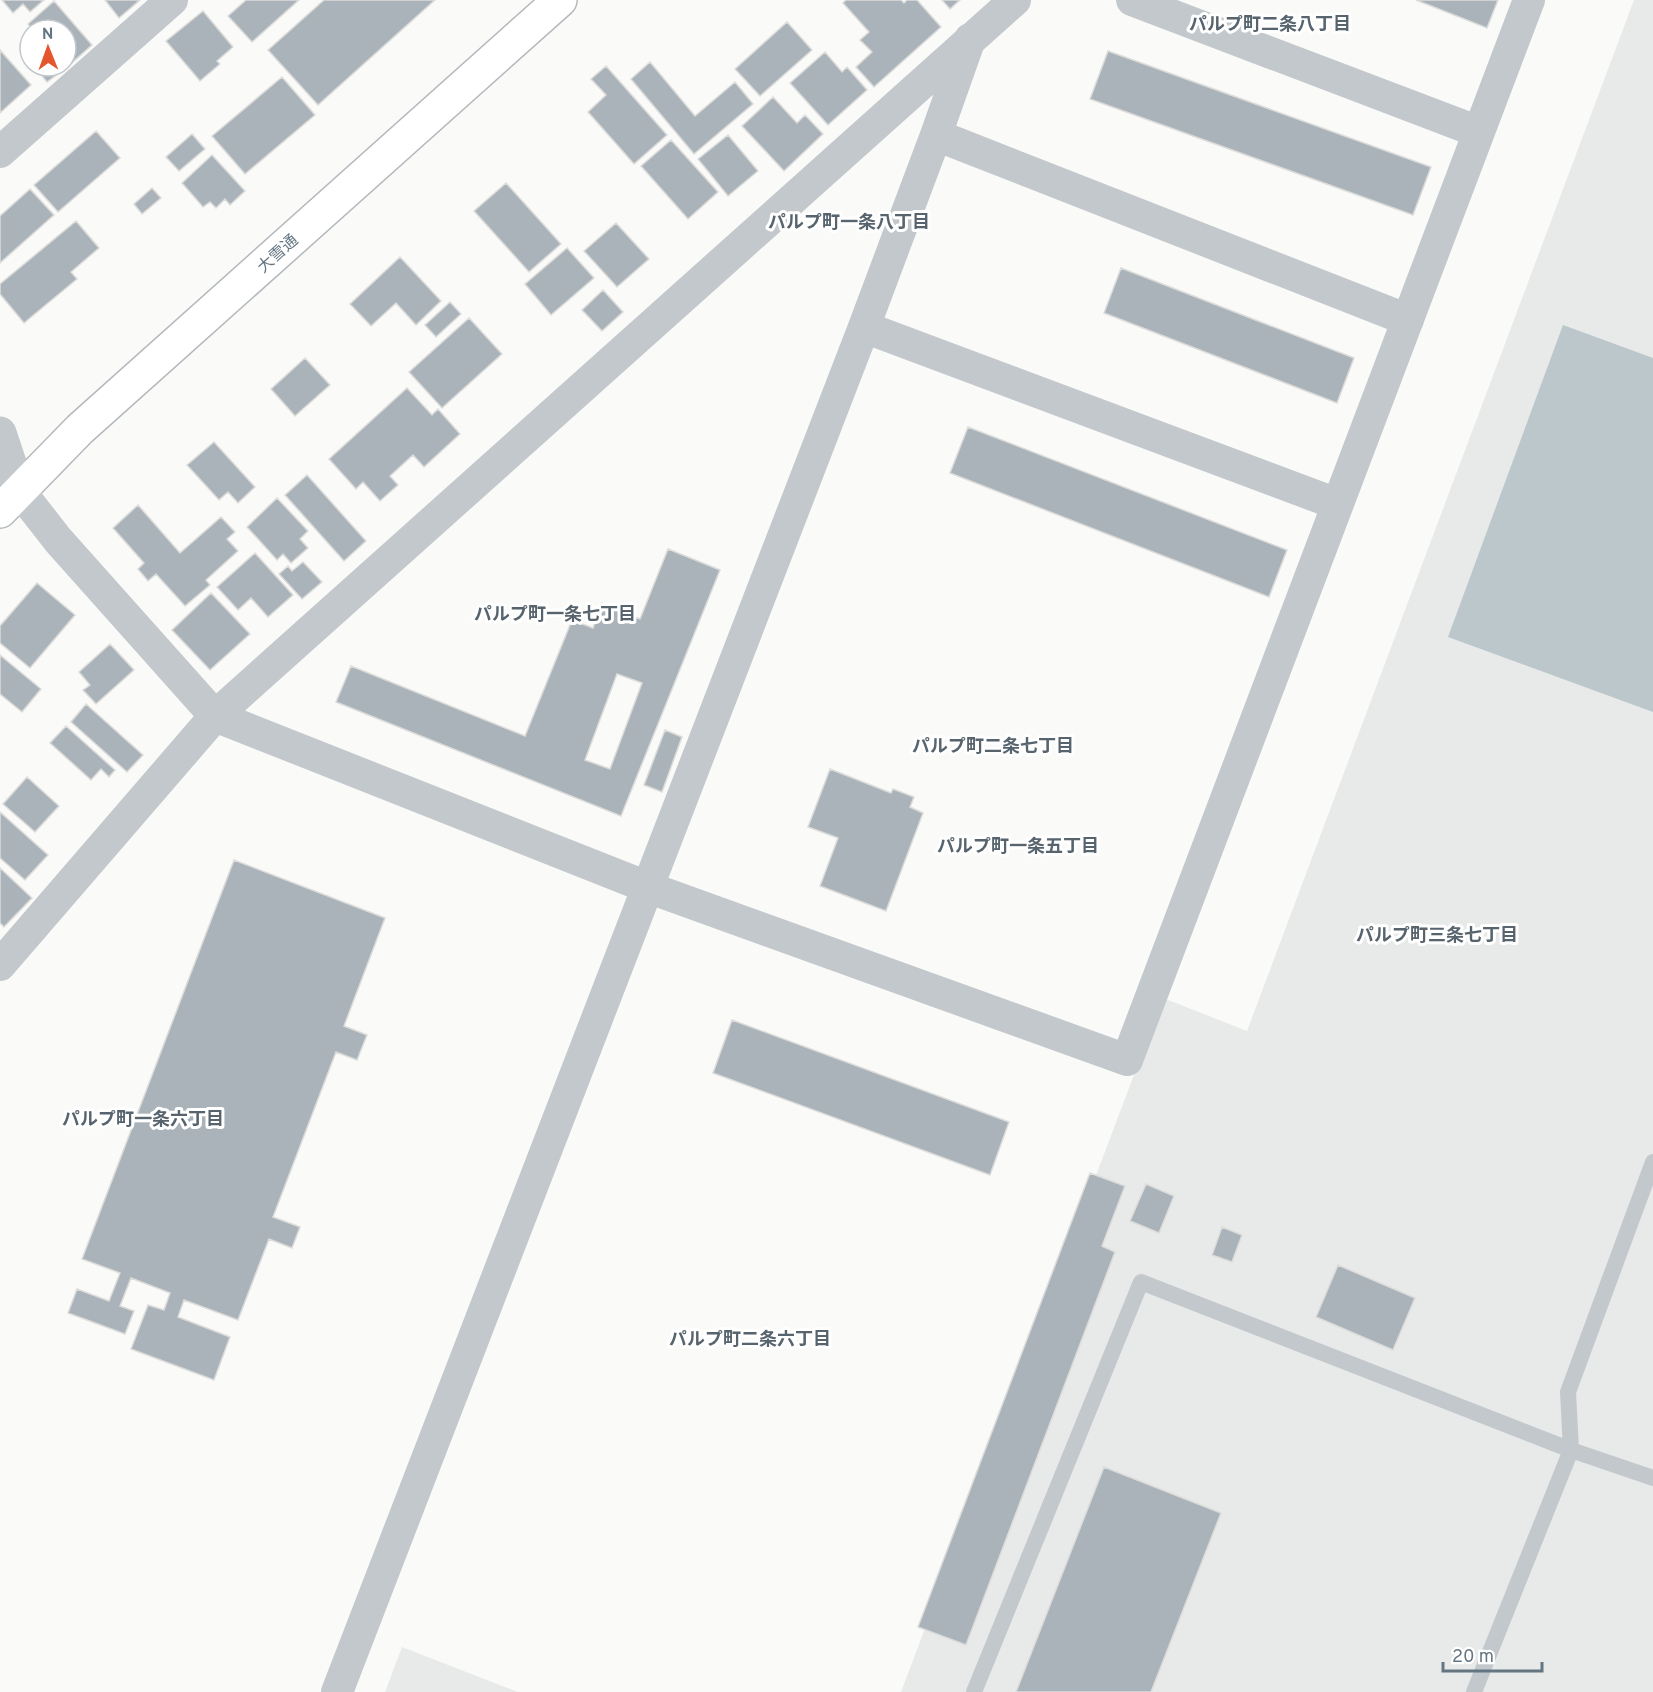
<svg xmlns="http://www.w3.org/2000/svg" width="1653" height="1692" font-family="Overpass,'Noto Sans JP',sans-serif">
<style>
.built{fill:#e8e9e9}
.water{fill:#bbc7cb}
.building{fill:#aab3b9;stroke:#dcdcda;stroke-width:1.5;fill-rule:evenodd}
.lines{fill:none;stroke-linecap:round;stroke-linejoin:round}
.trunk-casing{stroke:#b4b9bd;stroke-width:36}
.service{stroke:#c3c8cc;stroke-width:16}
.minor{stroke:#c3c8cc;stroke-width:32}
.tertiary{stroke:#c3c8cc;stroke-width:33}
.trunk{stroke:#fff;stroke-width:33}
.labels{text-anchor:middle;stroke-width:6;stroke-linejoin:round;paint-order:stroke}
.street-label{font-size:16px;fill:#657683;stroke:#fff}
.neighbourhood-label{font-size:18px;font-weight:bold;fill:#57646e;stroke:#fff}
</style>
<rect width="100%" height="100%" fill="#fafaf8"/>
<path class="built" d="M1634,0H1653V1692H901L1163,998L1247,1031Z
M402,1647L518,1692H385Z"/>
<path class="water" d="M1563,325L1653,358V712L1448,637Z"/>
<path class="building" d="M2,0H44L30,12L23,4L13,13Z
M105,0H140L119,18Z
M246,0H299L252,42L228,16Z
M324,0H435L318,105L268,50Z
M846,0H901L904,3L907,0H917L941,27L874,87L856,67L872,52L860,40L869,32L843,3Z
M942,0H960L950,9Z
M1416,0H1498L1487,28Z
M54,1L92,45L66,68V30H33L28,24Z
M203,11L233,47L217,61L220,64L200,81L166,41Z
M787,22L812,50L760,96L735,69Z
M0,50L31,85L0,113Z
M1108,51L1431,167L1413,215L1090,99Z
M825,52L842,72L847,67L867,90L828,125L790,83Z
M650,62L695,116L735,82L753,104L694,154L631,79Z
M34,66H54L59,73L47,82Z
M606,66L667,135L634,164L588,112L606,95L591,79Z
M282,77L315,115L245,174L212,136Z
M773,97L797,123L805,115L823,134L784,171L742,126Z
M96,131L120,158L58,212L34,185Z
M192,134L205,149L179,171L166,157Z
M728,135L758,171L728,196L698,159Z
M671,140L718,192L688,219L641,166Z
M212,155L245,191L230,205L225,199L216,208L210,202L203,207L182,183Z
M506,183L561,244L529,272L474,211Z
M152,188L161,198L142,214L134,204Z
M30,189L54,215L0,263V216Z
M76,221L99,248L71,272L77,279L24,323L0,294V284Z
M616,223L649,259L617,287L584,251Z
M567,248L594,278L551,315L525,284Z
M400,257L441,301L416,325L396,303L371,326L350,304Z
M1121,268L1354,358L1337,403L1104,313Z
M603,290L623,312L602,331L582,310Z
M450,302L461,314L436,337L425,325Z
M469,318L502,354L442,408L409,372Z
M305,358L330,385L295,416L271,389Z
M407,388L432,415L438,409L460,434L424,467L413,455L390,476L398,485L380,501L363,482L356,489L329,459Z
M968,427L1287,550L1269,597L950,473Z
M214,442L255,487L238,503L228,492L219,500L187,465Z
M307,475L366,541L344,561L285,495Z
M277,498L308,531L300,539L308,548L291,563L283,554L277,560L247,527Z
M138,505L180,553L221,517L235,532L227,539L238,551L206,580L210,585L185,606L156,574L148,581L138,569L144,563L113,528Z
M668,549L720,570L621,816L336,702L351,666L525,736L572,620L593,628L602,603L640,619ZM617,674L642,683L610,769L585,760Z
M255,553L293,595L268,617L251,598L238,610L217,587Z
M303,562L322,582L302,599L279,574L288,566L292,571Z
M37,583L75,615L30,668L0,643V626Z
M211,593L250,634L210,670L172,630Z
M110,644L134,670L96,704L83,690L90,685L79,672Z
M0,655L41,689L22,712L0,694Z
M86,704L143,755L127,772L71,722Z
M66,726L115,770L109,777L101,769L91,780L50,743Z
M665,730L682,737L662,792L644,785Z
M830,769L891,793L893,789L914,797L910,807L923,813L886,911L820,886L838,838L808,827Z
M27,777L59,806L35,832L3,804Z
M0,812L48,855L25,880L0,858Z
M234,860L385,918L344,1026L367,1035L357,1060L336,1052L273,1217L300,1227L292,1248L269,1239L238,1320L184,1300L178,1317L230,1337L214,1380L131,1349L148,1305L164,1310L170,1293L131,1278L120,1306L134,1311L125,1334L68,1313L77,1289L109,1301L120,1273L82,1259Z
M0,868L32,898L4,927L0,923Z
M732,1020L1009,1122L990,1175L713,1073Z
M1090,1173L1125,1186L1102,1246L1115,1252L966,1645L918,1627Z
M1146,1184L1174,1196L1159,1233L1130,1221Z
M1222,1227L1242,1235L1232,1262L1212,1255Z
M1338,1265L1415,1298L1393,1350L1316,1317Z
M1104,1467L1221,1513L1151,1692H1016Z"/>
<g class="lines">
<g class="trunk-casing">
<path id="trunk" d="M0,511L80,429L560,0"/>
</g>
<path class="service" d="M974,1692L1141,1282L1571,1450L1653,1478
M1474,1692L1571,1450L1568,1392L1653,1162"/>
<path class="minor" d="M1132,0L1479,132
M936,135L1408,320
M0,152L172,0
M864,327L1337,504
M19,490L58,540L215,716L647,887L1127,1060L1529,0
M0,965L215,716L1015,0
M337,1692L864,327L936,135L970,39"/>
<path class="tertiary" d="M0,433L19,490"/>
<use href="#trunk" class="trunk"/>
</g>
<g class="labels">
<g class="street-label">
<text transform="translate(277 253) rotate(-42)" y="6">大雪通</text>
</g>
<g class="neighbourhood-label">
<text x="1270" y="30">パルプ町二条八丁目</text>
<text x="849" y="228">パルプ町一条八丁目</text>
<text x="555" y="620">パルプ町一条七丁目</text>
<text x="993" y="752">パルプ町二条七丁目</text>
<text x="1018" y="852">パルプ町一条五丁目</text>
<text x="1437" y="941">パルプ町三条七丁目</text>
<text x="143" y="1125">パルプ町一条六丁目</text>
<text x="750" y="1345">パルプ町二条六丁目</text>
</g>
</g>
<g transform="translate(48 48) rotate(359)"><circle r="28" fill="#ffffff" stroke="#c1c8cd" stroke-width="1.5"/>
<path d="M0-4.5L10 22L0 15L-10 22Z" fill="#e4572e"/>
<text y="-9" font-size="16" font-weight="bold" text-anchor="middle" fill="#657683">N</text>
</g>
<path d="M1443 1662v9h99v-9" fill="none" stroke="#657683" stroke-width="3"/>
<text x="1452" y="1662" font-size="18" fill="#657683" stroke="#ffffff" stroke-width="4.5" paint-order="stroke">20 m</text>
</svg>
